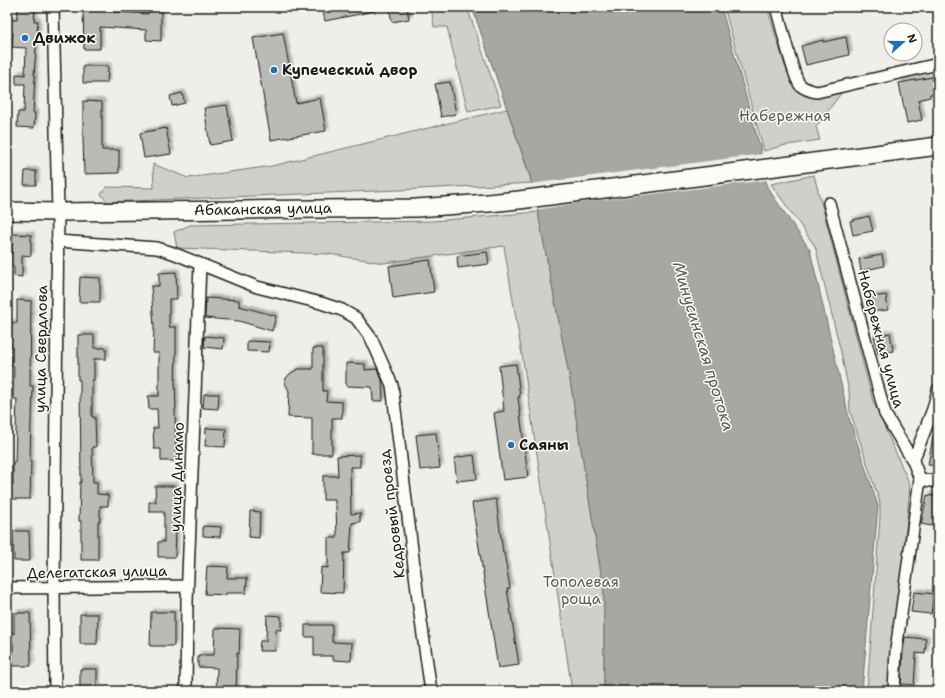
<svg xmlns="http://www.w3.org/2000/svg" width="945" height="698" font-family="'Shantell Sans',sans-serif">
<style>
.green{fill:#d0cfcc;stroke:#767674}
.water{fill:#a8a7a3;stroke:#706f6d}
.pier{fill:#f0eeea}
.building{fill:#bbbab6;stroke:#1c1c1c;filter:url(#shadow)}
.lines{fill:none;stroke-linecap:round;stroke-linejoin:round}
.minor-casing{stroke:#1c1c1c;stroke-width:14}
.primary-casing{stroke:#1c1c1c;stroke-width:20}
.minor{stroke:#fdfcf7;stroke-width:11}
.primary{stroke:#fdfcf7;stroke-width:17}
.poi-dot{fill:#1f6fb2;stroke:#fdfcf7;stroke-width:1.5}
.labels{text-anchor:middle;stroke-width:3;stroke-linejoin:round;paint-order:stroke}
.poi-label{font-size:15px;font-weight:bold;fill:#1c1c1c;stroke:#fdfcf7;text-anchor:start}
.park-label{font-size:15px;fill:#5b5b5a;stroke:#fdfcf7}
.street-label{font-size:15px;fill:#1c1c1c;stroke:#fdfcf7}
.water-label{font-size:16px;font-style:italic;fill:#5b5b59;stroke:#fdfcf7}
</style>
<defs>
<filter id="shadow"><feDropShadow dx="3" dy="-3" stdDeviation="1" flood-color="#0004"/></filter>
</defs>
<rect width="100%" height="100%" fill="#f0eeea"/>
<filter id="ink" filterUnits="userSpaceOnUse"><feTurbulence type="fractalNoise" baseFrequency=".025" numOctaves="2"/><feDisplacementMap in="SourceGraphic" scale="8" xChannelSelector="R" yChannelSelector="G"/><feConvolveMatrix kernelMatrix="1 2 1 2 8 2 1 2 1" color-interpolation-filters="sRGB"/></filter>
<g filter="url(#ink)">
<path class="green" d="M431,7H467L501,105L468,112L447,27H434Z
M724,7H767L785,66L796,88L811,97L842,92L816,127L820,140L781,146L764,151Z
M507,109L532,183L400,190L107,202L101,194L107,187L154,188L153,164L188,178L272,166Z
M814,175L873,401L910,485L891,691H867L880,517V503L850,411L849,392L841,352L815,246L771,184Z
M538,212L570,380L604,592V691H572L524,367L504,246L384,263L329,254L177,248L174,232L190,225L433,221Z"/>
<path class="water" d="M472,7H721L760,147L767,187L810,250L849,418L878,506L862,691H604V592L570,380L539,218L530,176Z"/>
<path class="pier" d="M763,154L768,180L578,203L535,210L530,184Z"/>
<path class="building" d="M18,7H35L34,21H38L34,75H35L33,113H35L34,128L17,127L18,112H24L25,84H16V74L25,75L26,48L12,47L13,33L7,32V20H17Z
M83,7H101V11L148,14V7H161V41L146,40V30L100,27V49H84Z
M322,7H374L375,11L325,21Z
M389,7H407L409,19L392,22Z
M283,33L296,103L320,98L326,131L271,140L253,38Z
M846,37L849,55L806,65L801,46L823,40V42Z
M83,66H108L107,83H83Z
M938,76V93L930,94V97L918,100L922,120L907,123L899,83L927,78Z
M450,82L456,114L441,117L435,84Z
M182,93L185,103L172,106L170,96Z
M83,101L102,102V150H119V173L84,174L83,138Z
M227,105L233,141L210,145L204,108Z
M166,128L171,154L144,158L140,133Z
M25,171H36V185H24Z
M869,216L873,231L853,235L850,221Z
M12,234L31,235V256L22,255V277L14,276V266H7V253H12Z
M487,252L489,264L458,268L457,256Z
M882,255L884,266L861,271L859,259Z
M430,260L434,292L393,298L389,266Z
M176,272L177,299H169V327H176V353L175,381L176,409H175L176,461H161V449H154L153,428H158L157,409H149L148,396H159V353H153L154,327L151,286H159V273Z
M80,277L100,278V302H79Z
M886,295L888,310L868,312L866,298Z
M206,298L239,300V306L276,316L272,331L239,321L205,318Z
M17,300L31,301L30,386H33L32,418H31L30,462H31L30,499H10V484H13V462H15L17,399H13L14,366H7V352L8,323H17Z
M890,333L893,351L878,354L874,336Z
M78,335H94V348H106V359H94V380H92V417H95L96,447H92L93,482H97V494L108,495V506H100V521H98V560H81V521H79L80,482H81L80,380H78Z
M205,336L224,338L223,349L204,347Z
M247,341L270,342L269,352L247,351Z
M313,348H323V391H327L326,401L342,402V418H332V454H312V418L288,417L289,391L285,383L286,378L291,373L298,369H313Z
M346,363L365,364V370L377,369L382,380L383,401H373L372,387L346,386Z
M516,364L520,397H518L528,477L503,480L494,413L504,411L499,366Z
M204,394H219L218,409L203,408Z
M206,428L226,429L225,447L205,446Z
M436,433L440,468L420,470L416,435Z
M933,436L938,437V466L928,465Z
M360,455V467H350L351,514L360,513V522L352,523L350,553H344L343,593L320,592L321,567L328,568V538H337L336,506H335V500H323V476H338L337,456Z
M474,455L477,479L457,481L454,458Z
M155,486H175L176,529L175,557H158V542H164V512H149V502H156Z
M927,495L938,497L937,527L921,524Z
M496,499L503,553H504L510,588L507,589L519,665L498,668L472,503Z
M250,511L260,512L259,538L249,537Z
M203,526L221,527L220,537L203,536Z
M13,531H29L30,561H14Z
M207,566L228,567L227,578H247L246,593H226V595L205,594Z
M914,592L934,594L931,614L911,612Z
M151,612H174V646H150Z
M14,613H30L31,666H13V643H7V634H14Z
M80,614H98L97,644H80Z
M267,615L281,616V630L276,629L275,651H259L260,641H266Z
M305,625H332V642L352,643L351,661L333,660V656H314V637H305Z
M215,628L240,629L239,654L237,653L236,691H216L217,668L198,667V655H214Z
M905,637L926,639L925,654L916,653L914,685L901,684L903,651Z
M80,669H97V691H80Z"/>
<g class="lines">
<g class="minor-casing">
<path id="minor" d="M53,7L58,212L54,588L55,691
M776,7C780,20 794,79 800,85C806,90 811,91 817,92L938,64
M829,203L885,414L913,461L920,479L896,650L894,691
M57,241L157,248L173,253L257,287L321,303L342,310L356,318L371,338L392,385L419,607L431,691
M913,461L933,409L938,390
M920,479L938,482
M7,588L188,586
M186,691L187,602L200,264"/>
</g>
<g class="primary-casing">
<path id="primary" d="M7,211L58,212L416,208L488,203L519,200L938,146"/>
</g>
<use href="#minor" class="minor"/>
<use href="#primary" class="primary"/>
</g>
</g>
<g class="poi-dot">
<circle cx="25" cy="38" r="4"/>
<circle cx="274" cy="70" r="4"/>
<circle cx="511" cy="445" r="4"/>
</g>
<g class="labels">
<g class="poi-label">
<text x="33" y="43">Движок</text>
<text x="282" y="75">Купеческий двор</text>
<text x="519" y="450">Саяны</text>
</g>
<g class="park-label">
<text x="785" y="121">Набережная</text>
<text x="581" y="587">Тополевая<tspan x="581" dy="17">роща</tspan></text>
</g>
<g class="street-label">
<text transform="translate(263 209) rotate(-1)" y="5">Абаканская улица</text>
<text transform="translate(881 339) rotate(75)" y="5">Набережная улица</text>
<text transform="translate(41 349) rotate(-89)" y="5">улица Свердлова</text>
<text transform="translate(177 477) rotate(-88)" y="5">улица Динамо</text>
<text transform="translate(392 514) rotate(-97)" y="5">Кедровый проезд</text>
<text transform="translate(97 572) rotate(-1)" y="5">Делегатская улица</text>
</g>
<g class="water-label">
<text transform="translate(704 346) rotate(73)" y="6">Минусинская протока</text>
</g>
</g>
<rect width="945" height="698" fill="none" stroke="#fdfcf7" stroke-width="24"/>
<rect x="12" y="12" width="921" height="674" fill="none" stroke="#1c1c1c" stroke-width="1.5" filter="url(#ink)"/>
<g transform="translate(903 42) rotate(69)"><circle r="19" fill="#fdfcf7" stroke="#a3a29f"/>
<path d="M0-3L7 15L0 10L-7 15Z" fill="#1f6fb2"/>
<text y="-6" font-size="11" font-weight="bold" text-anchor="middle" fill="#1c1c1c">N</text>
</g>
</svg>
